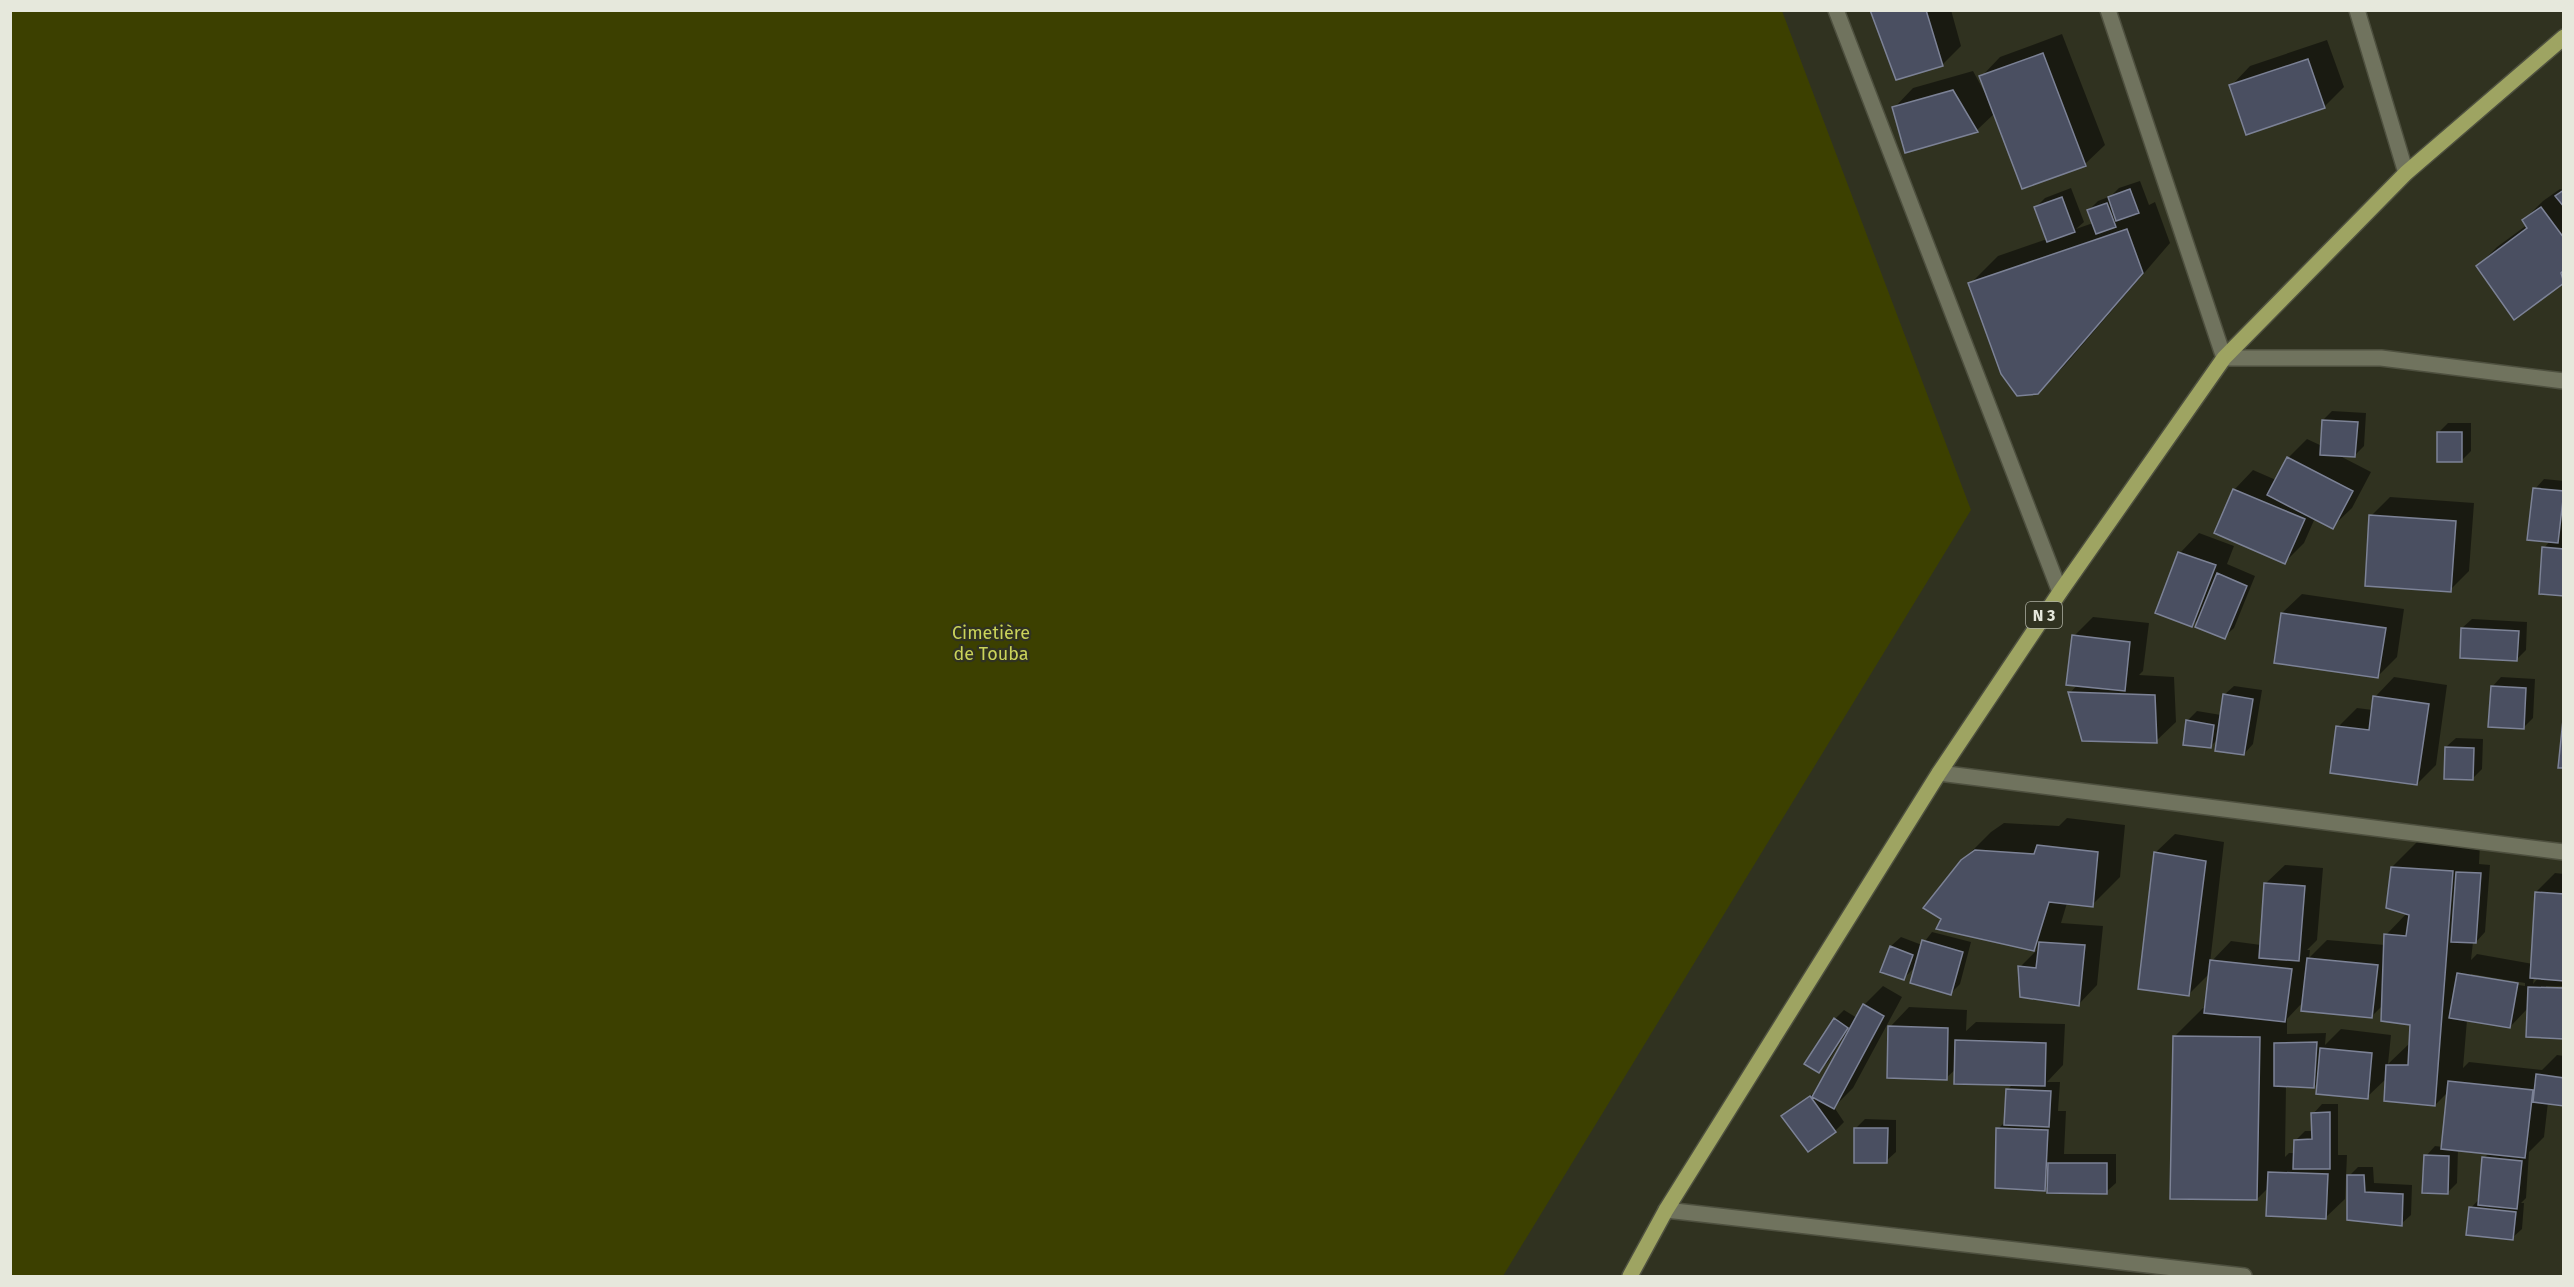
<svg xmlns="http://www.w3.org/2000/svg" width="2574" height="1287" font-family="'Fira Sans',sans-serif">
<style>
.green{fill:#3c4000}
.shadow{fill:#0007;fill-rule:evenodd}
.building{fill:#4a4f61;stroke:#7c8296;stroke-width:1.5}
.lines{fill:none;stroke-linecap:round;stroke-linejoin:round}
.minor-casing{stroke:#4e503f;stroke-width:18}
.major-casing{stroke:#4e503f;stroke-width:18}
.minor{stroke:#70735e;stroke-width:15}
.major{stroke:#9ea462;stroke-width:15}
.labels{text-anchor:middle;stroke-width:4.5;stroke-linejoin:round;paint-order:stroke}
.shield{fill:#303220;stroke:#afb1a4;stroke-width:1.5}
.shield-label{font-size:16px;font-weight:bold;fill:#e6e8dc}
.park-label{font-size:18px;fill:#cad35a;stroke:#303220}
</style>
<rect width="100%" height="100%" fill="#303220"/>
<path class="green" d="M10,11H1782L1971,510L1503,1276H11Z"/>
<path class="shadow" d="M1871,10H1951L1961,46L1942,65Z
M2062,34L2105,145L2085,164L1995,113L1977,130L1894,108L1913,88L1973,71L1985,93L1981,77L2000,57Z
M2327,40L2344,87L2324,107L2231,86L2250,66Z
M2140,181L2149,205L2155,202L2170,243L2066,364L2038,393L1970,284L1998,256L2047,239L2035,208L2045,198L2071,188L2084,222L2076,229L2093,223L2089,210L2098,201L2111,196L2119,188Z
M2560,189L2564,190V281L2514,318L2478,266L2497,247L2527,225L2524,220L2543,201Z
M2332,411L2366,413L2364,446L2355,455H2338L2371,472L2352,508L2332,527L2315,518L2304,543L2285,562L2234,490L2253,470L2276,480L2288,458L2307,439L2322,446L2323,420Z
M2448,423H2471V451L2462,460L2438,433Z
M2544,479L2564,481V594L2544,548L2550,541L2535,489Z
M2390,497L2474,503L2469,571L2450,590L2371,516Z
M2199,533L2234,546L2227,564L2255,576L2234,628L2224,637L2202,616L2192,625L2180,553Z
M2302,594L2404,609L2397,657L2378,676L2282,613Z
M2093,617L2149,623L2143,671L2139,675L2174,677L2176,722L2156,741L2070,693L2078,684L2074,636Z
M2472,619L2527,622L2526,650L2516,660L2462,628Z
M2394,677L2447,685L2436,765L2417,784L2338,727L2357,708L2373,710L2375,697Z
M2501,677L2535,679L2533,718L2523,728L2492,687Z
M2234,686L2262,690L2253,744L2244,754L2218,739L2210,747L2187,721L2197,711L2221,715L2224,695Z
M2456,738L2483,739L2482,769L2472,779L2446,747Z
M2067,818L2125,825L2120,877L2092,905L2067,903L2061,923L2103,926L2097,985L2078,1005L2020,967L2037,950L1938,928L1962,861L1991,832L2004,823L2059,826Z
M2175,834L2224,842L2210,963L2231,941L2261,945L2265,884L2285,865L2323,868L2317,940L2307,950H2310L2309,958L2327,940L2385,945L2386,935L2407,913L2392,867L2420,839L2480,844L2479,864L2490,865L2485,932L2476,942H2473L2471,960L2477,954L2533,964L2536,892L2555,873L2564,874V986H2546V989L2510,1027L2467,1020L2463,1068L2469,1062L2542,1070L2557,1055L2564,1056V1105L2548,1102L2544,1137L2529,1152L2526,1198L2521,1203H2524L2522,1229L2512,1238L2471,1208L2480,1198L2484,1158L2489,1153L2458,1149L2457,1183L2447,1193L2426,1156L2435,1146L2443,1147L2449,1091L2435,1105L2387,1078L2367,1097L2318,1082L2314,1087L2286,1085L2285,1157L2289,1153H2295L2296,1140L2305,1131H2313V1114L2322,1104H2338V1155H2347L2345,1199L2325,1218L2269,1187L2257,1199L2175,1036L2203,1008L2206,1009L2210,973L2189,994L2155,853ZM2471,974L2525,983V986L2471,977ZM2534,977H2539L2533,984ZM2303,1002L2372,1016L2383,1005L2412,1024L2411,1042L2388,1064L2391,1035L2341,1029L2325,1045L2326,1033L2287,1034V1019Z
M1932,932L1971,942L1960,984L1951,993L1916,966L1903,979L1881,971L1891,946L1901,937L1922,945Z
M1883,986L1902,997L1853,1088L1834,1107L1844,1122L1835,1131L1783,1116L1819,1089L1845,1040L1843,1038L1828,1062L1819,1071L1835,1019L1844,1010L1857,1018L1864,1005Z
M1909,1007L1967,1010L1966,1031L1976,1022L2065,1024L2063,1065L2047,1082H2060L2058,1111H2066L2064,1154H2116V1183L2106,1192L2049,1185L2044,1190L1998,1129L2006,1121L2007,1090L2013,1084L1956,1069L1946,1078L1890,1027Z
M1865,1119L1896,1120V1152L1886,1161L1856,1128Z
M2358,1167H2373L2374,1183L2412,1185L2411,1215L2401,1224L2349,1219V1176Z"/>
<path class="building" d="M1870,10H1926L1943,66L1896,80Z
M2043,53L2086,166L2022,189L1979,76Z
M2308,59L2325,108L2246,135L2229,85Z
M1953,90L1978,132L1905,153L1892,107Z
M2130,189L2139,213L2116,221L2108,197Z
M2564,190V207L2555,196Z
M2062,197L2075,232L2047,242L2034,207Z
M2107,203L2116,227L2096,234L2087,210Z
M2541,207L2564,238V270L2561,273L2564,283L2514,320L2476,266L2527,228L2522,220Z
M2127,229L2143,273L2038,394L2017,396L2001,374L1968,283Z
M2322,420L2358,422L2355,457L2320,455Z
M2437,432H2462V462H2437Z
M2287,457L2353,491L2333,529L2267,495Z
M2533,488L2564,491L2558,543L2527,540Z
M2233,489L2305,519L2285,564L2214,533Z
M2369,515L2456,521L2451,592L2365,586Z
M2542,547L2564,549V596L2539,594Z
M2178,552L2216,565L2192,627L2155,613Z
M2217,573L2247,586L2225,639L2195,627Z
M2281,613L2386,628L2378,678L2274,663Z
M2461,628L2519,631L2517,661L2460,658Z
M2072,635L2130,642L2125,691L2066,685Z
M2491,686L2526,688L2524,729L2488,727Z
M2068,692L2155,695L2157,743L2082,741Z
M2223,694L2253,699L2244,755L2215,751Z
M2373,696L2429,704L2417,785L2330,773L2336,726L2369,730Z
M2564,710V768H2558Z
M2186,720L2214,725L2211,748L2183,745Z
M2445,747L2474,748L2473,780L2444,779Z
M2037,845L2098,852L2093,907L2049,902L2034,951L1936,929L1941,919L1923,908L1961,860L1975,850L2034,854Z
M2154,852L2206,861L2189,996L2138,989Z
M2391,867L2453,871L2435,1106L2384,1101L2386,1065H2408L2410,1025L2381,1021L2384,934L2406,936L2409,915L2386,908Z
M2456,872L2481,873L2476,943L2451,942Z
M2264,883L2305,886L2299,961L2259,958Z
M2535,892L2564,894V981L2530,978Z
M1922,940L1963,952L1951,995L1910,983Z
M2039,942L2085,945L2079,1006L2020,997L2018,966L2036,968Z
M1890,946L1913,955L1904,980L1880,972Z
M2307,958L2378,965L2372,1018L2301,1011Z
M2210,960L2292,969L2285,1022L2204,1013Z
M2457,973L2518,983L2510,1028L2449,1018Z
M2528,987L2564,988V1039L2526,1037Z
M1863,1004L1884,1016L1834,1109L1812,1097Z
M1834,1018L1848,1028L1819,1073L1804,1064Z
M1888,1026L1948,1028L1947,1080L1887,1078Z
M2173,1036L2260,1037L2257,1200L2170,1199Z
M1955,1040L2046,1043L2045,1086L1954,1084Z
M2317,1042L2314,1088L2274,1086V1043Z
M2320,1048L2372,1053L2368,1099L2316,1094Z
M2536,1074L2564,1078V1106L2533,1102Z
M2448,1081L2533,1090L2525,1158L2441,1149Z
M2006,1089L2051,1091L2049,1127L2004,1125Z
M1810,1096L1836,1132L1808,1152L1781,1116Z
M2330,1112V1169H2293L2294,1140L2312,1139L2311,1113Z
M1854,1128H1888L1887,1163H1854Z
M1996,1128L2048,1130L2045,1191L1995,1188Z
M2424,1155L2449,1156L2448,1194L2422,1193Z
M2482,1157L2522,1161L2517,1209L2478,1205Z
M2048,1163H2107V1194L2047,1193Z
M2268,1172L2328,1174L2326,1219L2266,1216Z
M2347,1175H2364L2365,1192L2403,1194L2402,1226L2347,1220Z
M2469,1207L2516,1212L2513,1240L2466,1235Z"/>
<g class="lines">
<g class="minor-casing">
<path id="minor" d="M1836,10L2060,592
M2108,10L2224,358H2381L2564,381
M2357,10L2406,173
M1939,773L2564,852
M1666,1210L2244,1276"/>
</g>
<g class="major-casing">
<path id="major" d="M1630,1276L1666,1210L1939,773L2060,592L2224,358L2406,173L2564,37"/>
</g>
<use href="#minor" class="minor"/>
<use href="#major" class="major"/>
</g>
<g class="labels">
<rect class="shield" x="2026" y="602" width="36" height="26" rx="4.5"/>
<g class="shield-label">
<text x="2044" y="621">N 3</text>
</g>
<g class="park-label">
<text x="991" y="639">Cimetière<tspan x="991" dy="21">de Touba</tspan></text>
</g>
</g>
<rect width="2574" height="1287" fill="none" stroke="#e6e8dc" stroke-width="24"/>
</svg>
